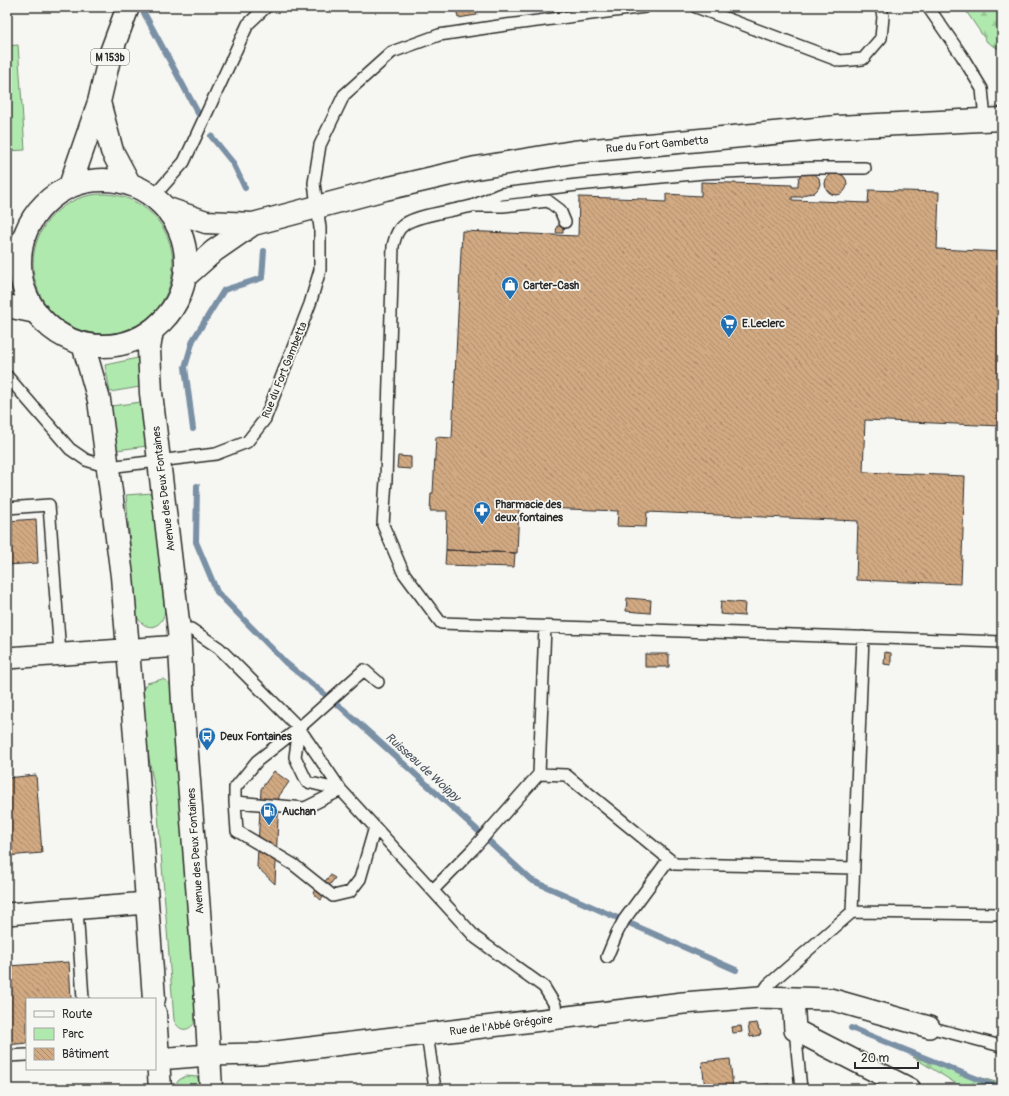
<svg xmlns="http://www.w3.org/2000/svg" width="1009" height="1096" font-family="Pangolin,sans-serif">
<style>
.green{fill:#b0e9ad;stroke:#6e8a6c}
.forest{fill:url(#forest-firs);stroke:#6e8a6c}
.lines{fill:none;stroke-linecap:round;stroke-linejoin:round}
.stream{stroke:#7a90a5;stroke-width:6}
.building{fill:url(#building-back-hatch);stroke:#2b2b2b}
.service-casing{stroke:#2b2b2b;stroke-width:14}
.minor-casing{stroke:#2b2b2b;stroke-width:24}
.tertiary-casing{stroke:#2b2b2b;stroke-width:25}
.secondary-casing{stroke:#2b2b2b;stroke-width:25}
.primary-casing{stroke:#2b2b2b;stroke-width:25}
.service{stroke:#f6f6f2;stroke-width:11}
.minor{stroke:#f6f6f2;stroke-width:21}
.tertiary{stroke:#f6f6f2;stroke-width:22}
.secondary{stroke:#f6f6f2;stroke-width:22}
.primary{stroke:#f6f6f2;stroke-width:22}
.labels{text-anchor:middle;stroke-width:3.5;stroke-linejoin:round;paint-order:stroke}
.shield{fill:#f6f6f2;stroke:#686867;stroke-width:1}
.shield-label{font-size:10px;font-weight:bold;fill:#2b2b2b}
.street-label{font-size:11px;fill:#2b2b2b;stroke:#f6f6f2}
.poi-label{font-size:11px;font-weight:bold;fill:#2b2b2b;stroke:#f6f6f2;text-anchor:start}
.water-label{font-size:12px;font-style:italic;fill:#4c555e;stroke:#f6f6f2}
</style>
<defs>
<pattern id="forest-firs" width="22" height="20" patternUnits="userSpaceOnUse"><rect width="22" height="20" fill="#b0e9ad"/><path d="M5 1l3.5 6h-7zM16 11l3.5 6h-7z" fill="#98c895"/></pattern>
<pattern id="building-back-hatch" width="6" height="6" patternUnits="userSpaceOnUse"><rect width="6" height="6" fill="#d1a982"/><path d="M-1 5l2 2M0 0l6 6M5-1l2 2" fill="none" stroke="#aa8a6b"/></pattern>
</defs>
<rect width="100%" height="100%" fill="#f6f6f2"/>
<filter id="ink" filterUnits="userSpaceOnUse"><feTurbulence type="fractalNoise" baseFrequency=".025" numOctaves="2"/><feDisplacementMap in="SourceGraphic" scale="8" xChannelSelector="R" yChannelSelector="G"/><feConvolveMatrix kernelMatrix="1 2 1 2 8 2 1 2 1" color-interpolation-filters="sRGB"/></filter>
<g filter="url(#ink)">
<path class="green" d="M18,45L25,150L7,151V46Z
M33 264a70 70 0 1 1 140 0a70 70 0 1 1-140 0Z
M138,358L140,387L110,392L105,365Z
M141,402L147,446L117,450L111,406Z
M152,493L165,612C161,630 144,632 136,615L126,495Z
M163,679L170,684L173,690L197,1019C191,1031 180,1034 174,1020L157,801L147,748L142,701L143,689L147,683Z
M186,1076L197,1077L201,1083L202,1089H172L179,1080Z"/>
<path class="forest" d="M966,7H1002V51L987,42L966,11Z
M913,1057L1002,1084V1089H965Z"/>
<g class="lines">
<path class="stream" d="M143,11L199,115
M211,136L233,163L245,188
M193,429L185,367L193,340L224,290L262,278L264,251
M197,486L196,542L217,592L286,663L343,709L475,828L531,880L736,970
M851,1028L1002,1089"/>
</g>
<path class="building" d="M456,7H476L477,15L458,18Z
M808,172L813,173L819,178L820,184L818,189L814,193L806,194L802,197H792V200L868,203L869,190L939,192L937,249L1002,252L1001,426L865,420L863,472L965,476L961,584L856,580L858,521L647,512L646,527L617,526L618,511L519,507L517,553L446,550L447,511H430L431,493H433L436,437L452,438L462,231L578,236L579,197L647,199V201L666,202V194L701,196V182L792,185V187H798V183L799,177L802,174Z
M825 184a11 11 0 1 1 22 0a11 11 0 1 1-22 0Z
M557,226H563V233H556Z
M398,456L411,457V469L397,468Z
M36,519L38,563L7,565V521Z
M446,550L515,553L514,567L445,565Z
M627,598L651,600L650,613L626,611Z
M721,601L745,603L744,616L720,614Z
M885,652L891,653V665L884,664Z
M645,654H669V667H645Z
M274,771L289,782L279,796L275,884L257,867L261,789Z
M36,775L42,853L7,856V778Z
M330,875L335,878L328,887L323,884Z
M322,881L330,887L321,900L313,893Z
M69,962L71,999H27V1043L7,1045V966Z
M757,1023L759,1030H760L761,1034H759L760,1035L750,1037L748,1024Z
M741,1026L742,1032L733,1033L732,1027Z
M730,1059L733,1089H705L702,1062Z
M769,1084L770,1089H754V1086Z"/>
<g class="lines">
<g class="service-casing">
<path id="service" d="M696,7L840,61L863,59L881,38L883,17L881,7
M928,7L962,56L982,89L985,119
M154,196L184,162L248,24L266,7
M472,206C456,210 417,215 405,224C397,229 395,238 393,246L386,480L383,525L403,572L441,623L1002,642
M565,222L560,210L548,201L503,206H472L501,194L577,185L704,173L812,168H865
M7,376L70,449L86,460L108,467L216,454L247,442L265,419L310,304L320,270V228L314,183L320,145L344,95L392,52L439,35L499,26L645,7
M7,508L49,505L60,654
M179,630L191,629L219,648L299,728L341,790L476,938L544,987L555,1005L557,1018
M299,728L295,757L307,782L341,790
M539,774L566,775L675,864L854,868
M341,790L305,808L235,802V788L257,761L299,728L364,670L378,682
M235,802L237,831L294,865L333,896L350,892L360,879L375,827
M433,890L473,849L539,774L545,627
M77,909L83,999
M852,912L863,637
M607,957L617,933L624,920L669,859
M760,997L768,985L852,912L1002,914
M929,1027L1001,1046L1002,1044
M795,1030L801,1089
M427,1034L435,1089
M7,1056L27,1055"/>
</g>
<g class="minor-casing">
<path id="minor" d="M7,658L180,646
M7,914L147,903
M793,998L795,1030L910,1089
M158,1059L209,1055L260,1054L683,1003L760,997L830,999L929,1027"/>
</g>
<g class="tertiary-casing">
<path id="tertiary" d="M7,266L20,253
M7,306L36,312"/>
</g>
<g class="secondary-casing">
<path id="secondary" d="M168,209L206,222L253,224
M187,275L214,251L253,224L385,189L476,168L573,152L837,127L1002,119"/>
</g>
<g class="primary-casing">
<path id="primary" d="M99,102L112,151L129,183
M20 263a83 83 0 1 1 166 0a83 83 0 1 1-166 0Z
M70,186L99,102L110,55L128,7
M152,331L149,349L151,393L179,630L183,703L206,1002L211,1089
M83,344L99,400L122,576L136,748L154,999
M155,1013L160,1089"/>
</g>
<use href="#service" class="service"/>
<use href="#minor" class="minor"/>
<use href="#tertiary" class="tertiary"/>
<use href="#secondary" class="secondary"/>
<use href="#primary" class="primary"/>
</g>
</g>
<defs>
<g id="shop-pin" transform="scale(0.9)"><path d="M0 17L-7.5 6A9.5 9.5 0 1 1 7.5 6Z" fill="#1f6fb2" stroke="#f6f6f2"/><path d="M-5-2.5h2.3a2.7 3.5 0 0 1 5.4 0H5L5.5 6h-11ZM-1.5-2.5h3a1.5 2.3 0 0 0-3 0Z" fill="#fff"/></g>
<g id="supermarket-pin" transform="scale(0.9)"><path d="M0 17L-7.5 6A9.5 9.5 0 1 1 7.5 6Z" fill="#1f6fb2" stroke="#f6f6f2"/><path d="M-6-5.5h2.5l.6 2H6L4.5 2H-2.5L-4.4-4H-6ZM-1.5 3.2a1.3 1.3 0 1 0 .1 0ZM3 3.2a1.3 1.3 0 1 0 .1 0Z" fill="#fff"/></g>
<g id="pharmacy-pin" transform="scale(0.9)"><path d="M0 17L-7.5 6A9.5 9.5 0 1 1 7.5 6Z" fill="#1f6fb2" stroke="#f6f6f2"/><path d="M-2-6h4v4h4v4h-4v4h-4v-4h-4v-4h4Z" fill="#fff"/></g>
<g id="bus-pin" transform="scale(0.9)"><path d="M0 17L-7.5 6A9.5 9.5 0 1 1 7.5 6Z" fill="#1f6fb2" stroke="#f6f6f2"/><path d="M-5-6H5V4H4V6H2V4H-2V6H-4V4H-5ZM-3.5-4V0h7V-4ZM-3.5 1.2v1.5H-2V1.2ZM2 1.2v1.5H3.5V1.2Z" fill="#fff"/></g>
<g id="fuel-pin" transform="scale(0.9)"><path d="M0 17L-7.5 6A9.5 9.5 0 1 1 7.5 6Z" fill="#1f6fb2" stroke="#f6f6f2"/><path d="M-5.5-6h7V0h2V4h1.3V-2.5L3-4.5l.8-.8L6-3V5H2.5V1h-1V6h-7ZM-4.2-4.7v3.2H.2V-4.7Z" fill="#fff"/></g>
</defs>
<g fill-rule="evenodd">
<use href="#shop-pin" x="510" y="285"/>
<use href="#supermarket-pin" x="729" y="323"/>
<use href="#pharmacy-pin" x="482" y="510"/>
<use href="#bus-pin" x="207" y="736"/>
<use href="#fuel-pin" x="269" y="811"/>
</g>
<g class="labels">
<rect class="shield" x="91" y="49" width="38" height="16" rx="3"/>
<g class="shield-label">
<text x="110" y="61">M 153b</text>
</g>
<g class="street-label">
<text transform="translate(657 144) rotate(-5)" y="4">Rue du Fort Gambetta</text>
<text transform="translate(284 370) rotate(-68)" y="4">Rue du Fort Gambetta</text>
<text transform="translate(163 489) rotate(-97)" y="4">Avenue des Deux Fontaines</text>
<text transform="translate(195 851) rotate(-94)" y="4">Avenue des Deux Fontaines</text>
<text transform="translate(501 1025) rotate(-7)" y="4">Rue de l'Abbé Grégoire</text>
</g>
<g class="poi-label">
<text x="523" y="289">Carter-Cash</text>
<text x="742" y="327">E.Leclerc</text>
<text x="495" y="508">Pharmacie des<tspan x="495" dy="13">deux fontaines</tspan></text>
<text x="220" y="740">Deux Fontaines</text>
<text x="282" y="815">Auchan</text>
</g>
<g class="water-label">
<text transform="translate(423 767) rotate(42)" y="4">Ruisseau de Woippy</text>
</g>
</g>
<rect width="1009" height="1096" fill="none" stroke="#f6f6f2" stroke-width="24"/>
<rect x="12" y="12" width="985" height="1072" fill="none" stroke="#2b2b2b" stroke-width="1.5" filter="url(#ink)"/>
<rect x="26" y="998" width="130" height="72" fill="#f6f6f2" stroke="#a5a5a2"/>
<rect x="34" y="1011" width="20" height="6" fill="#f6f6f2" stroke="#a5a5a2"/>
<text x="62" y="1018" font-size="12" fill="#2b2b2b">Route</text>
<rect x="34" y="1028" width="20" height="12" fill="#b0e9ad" stroke="#a5a5a2"/>
<text x="62" y="1038" font-size="12" fill="#2b2b2b">Parc</text>
<rect x="34" y="1048" width="20" height="12" fill="url(#building-back-hatch)" stroke="#a5a5a2"/>
<text x="62" y="1058" font-size="12" fill="#2b2b2b">Bâtiment</text>
<path d="M855 1062v6h63v-6" fill="none" stroke="#2b2b2b" stroke-width="2"/>
<text x="861" y="1062" font-size="12" fill="#2b2b2b" stroke="#f6f6f2" stroke-width="3" paint-order="stroke">20 m</text>
</svg>
